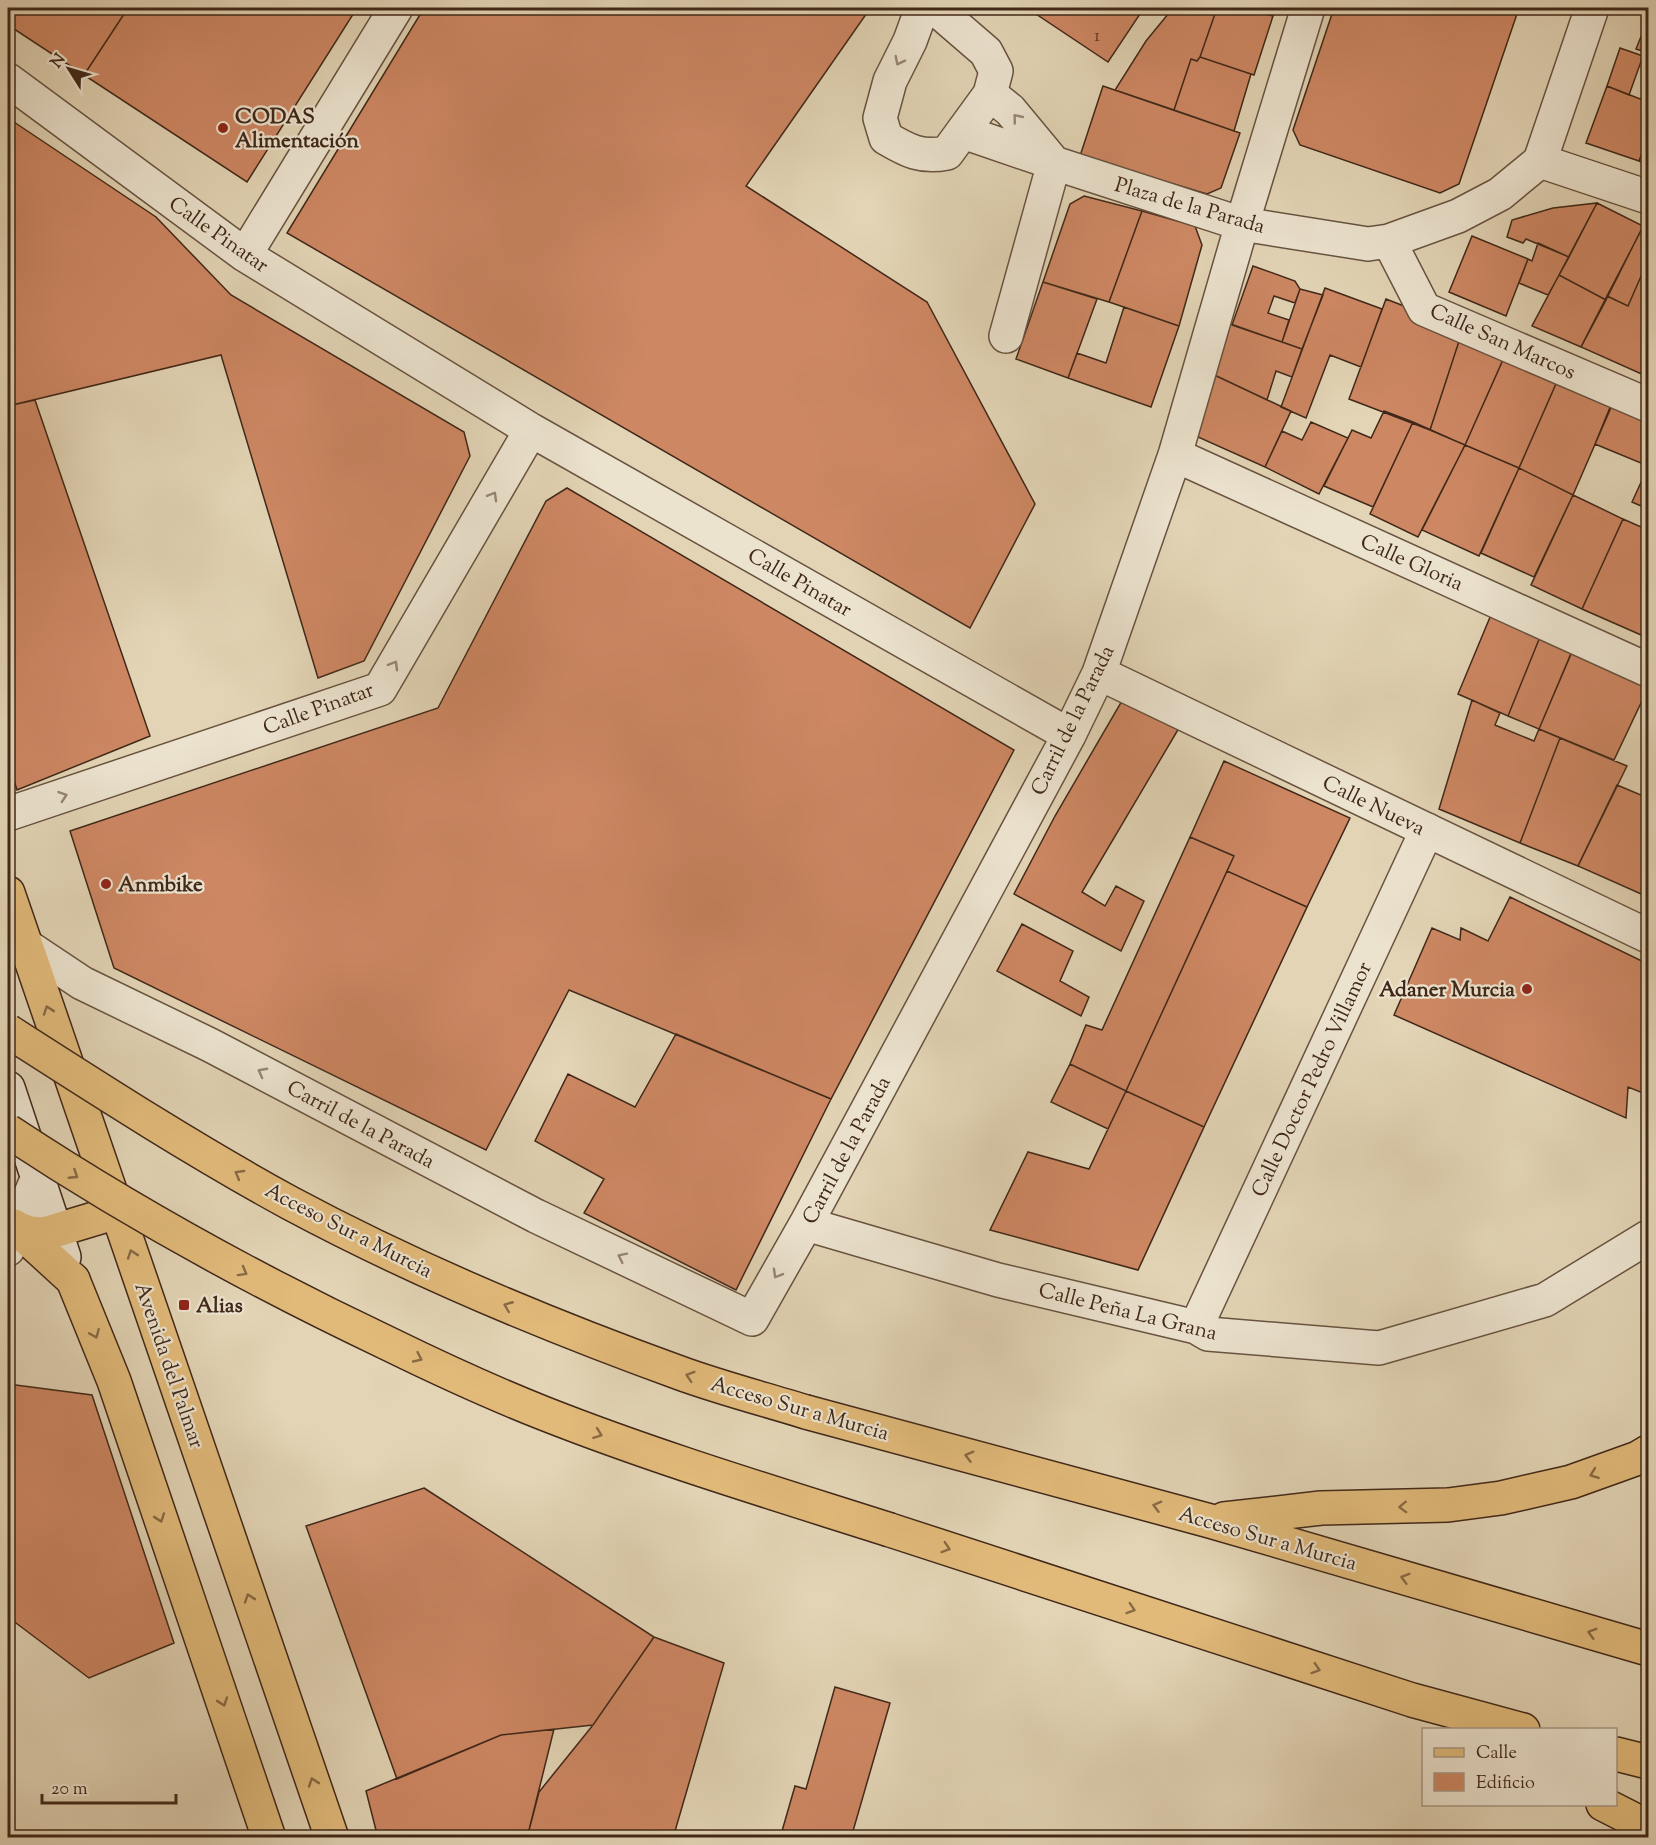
<svg xmlns="http://www.w3.org/2000/svg" width="1656" height="1845" font-family="'Sorts Mill Goudy',serif">
<style>
.building{fill:#cd8763;stroke:#402819;stroke-width:1.5}
.lines{fill:none;stroke-linecap:round;stroke-linejoin:round}
.pedestrian-casing{stroke:#685340;stroke-width:36}
.minor-casing{stroke:#685340;stroke-width:36}
.secondary-casing{stroke:#402819;stroke-width:36}
.primary-casing{stroke:#402819;stroke-width:36}
.motorway-casing{stroke:#402819;stroke-width:36}
.pedestrian{stroke:#ece3cf;stroke-width:33}
.minor{stroke:#ece3cf;stroke-width:33}
.secondary{stroke:#ece3cf;stroke-width:33}
.primary{stroke:#e1ba7a;stroke-width:33}
.motorway{stroke:#e1ba7a;stroke-width:33}
.motorway-bridge-casing{stroke:#402819;stroke-width:36;stroke-linecap:butt}
.motorway-bridge{stroke:#e1ba7a;stroke-width:33}
.oneway{stroke:#968674}
.oneway2{stroke:#886a45}
.poi-dot{fill:#8f2418;stroke:#ece3cf;stroke-width:2}
.labels{text-anchor:middle;stroke-width:4.5;stroke-linejoin:round;paint-order:stroke}
.number-label{font-size:18px;fill:#63402c}
.poi-label{font-size:21px;font-weight:bold;fill:#402819;stroke:#ece3cf;text-anchor:start}
.street-label{font-size:21px;fill:#402819;stroke:#ece3cf}
</style>
<rect width="100%" height="100%" fill="#e2d4b5"/>
<filter id="stains"><feTurbulence type="fractalNoise" baseFrequency=".00333" numOctaves="4"/><feColorMatrix values="0 0 0 0 .2 0 0 0 0 .09 0 0 0 0 .02 0 0 0 .5 -.17"/></filter>
<radialGradient id="worn" r=".72"><stop offset=".6" stop-color="#630" stop-opacity="0"/><stop offset="1" stop-color="#630" stop-opacity=".3"/></radialGradient>
<path class="building" d="M8,8H128L84,75L8,25Z
M128,8H357L247,182L84,75Z
M424,8H865L869,10L746,186L927,302L1035,504L970,628L287,233Z
M1027,8H1144L1108,62Z
M1173,8H1217L1200,57L1197,61L1191,59L1174,110L1115,90L1146,41Z
M1217,8H1245L1273,16L1254,75L1200,57Z
M1245,8H1276L1273,16Z
M1334,8H1519L1459,184L1440,193L1300,145L1293,130Z
M1648,19V53L1636,49Z
M1620,48L1643,56L1629,95L1607,86Z
M1200,57L1251,74L1234,131L1174,110L1191,59L1197,61Z
M1103,86L1240,133L1221,188L1207,194L1080,156Z
M1607,86L1648,102V137L1639,161L1586,143Z
M8,118L156,217L231,295L464,432L470,456L364,661L318,678L221,355L8,406Z
M1648,137V165L1639,161Z
M1084,196L1142,211L1109,302L1043,282L1070,204Z
M1597,203L1643,226L1606,300L1559,275Z
M1597,203L1569,257L1526,239L1523,243L1507,237L1512,220L1553,208Z
M1142,211L1195,226L1202,245L1179,326L1109,302Z
M1646,221L1648,222V277L1642,274L1628,306L1607,296Z
M1472,236L1528,259L1506,316L1449,292Z
M1538,243L1569,257L1548,295L1519,283L1528,259L1532,261Z
M1253,266L1295,281L1300,289L1295,303L1274,296L1268,313L1289,320L1282,342L1232,325Z
M1642,274L1648,277V371L1646,376L1581,347L1607,296L1628,306Z
M1559,275L1606,300L1581,347L1532,326Z
M1043,282L1097,299L1068,378L1016,359Z
M1325,288L1382,309L1361,367L1330,355L1306,418L1281,407Z
M1300,289L1323,295L1302,349L1282,342Z
M1386,299L1463,329L1430,430L1349,399Z
M1124,307L1179,326L1151,407L1068,378L1077,353L1106,363Z
M1225,322L1302,349L1292,377L1276,371L1267,400L1208,372Z
M1463,329L1506,353L1465,445L1430,430Z
M1506,353L1559,377L1519,468L1465,445Z
M1208,372L1291,411L1265,467L1198,437L1191,426Z
M1559,377L1616,396L1573,495L1519,468Z
M35,400L150,736L17,790L8,761V406Z
M1611,405L1648,421V466L1595,444Z
M1384,411L1413,422L1373,507L1324,486L1352,430L1371,438Z
M1311,422L1348,438L1319,494L1265,467L1282,431L1302,440Z
M1413,422L1465,445L1418,537L1370,514Z
M1465,445L1519,468L1479,556L1422,530Z
M1648,467V509L1632,502Z
M1519,468L1573,495L1534,577L1481,553Z
M567,488L1014,750L831,1099L569,990L486,1150L114,968L70,831L438,708L546,501Z
M1573,495L1623,519L1582,609L1531,585Z
M1623,519L1648,530V638L1582,609Z
M1493,610L1542,632L1508,716L1458,694Z
M1542,632L1574,647L1539,729L1508,716Z
M1575,644L1648,680V688L1614,760L1539,729Z
M1123,699L1179,728L1082,892L1105,906L1116,886L1144,901L1121,951L1014,894L1055,816Z
M1472,700L1500,713L1495,725L1534,741L1539,729L1560,738L1520,843L1439,809Z
M1560,738L1627,766L1578,866L1520,843Z
M1224,761L1350,818L1307,907L1227,871L1234,856L1190,837Z
M1617,785L1648,798V897L1578,866Z
M1190,837L1234,856L1126,1091L1070,1064L1086,1025L1102,1030Z
M1227,871L1307,907L1204,1127L1126,1091Z
M1510,897L1648,964V1095L1628,1087L1626,1118L1394,1015L1432,928L1460,940L1461,928L1488,941Z
M1022,924L1073,951L1060,981L1089,997L1081,1016L997,971Z
M676,1034L831,1099L736,1290L584,1213L604,1179L535,1141L568,1074L635,1107Z
M1070,1064L1126,1091L1108,1129L1051,1102Z
M1126,1091L1204,1127L1138,1270L990,1230L1028,1152L1089,1169Z
M8,1384L92,1395L174,1643L89,1678L8,1617Z
M424,1488L654,1637L593,1725L501,1735L397,1779L306,1526Z
M654,1637L724,1663L673,1838H527L539,1792L593,1725Z
M835,1687L890,1703L851,1838H780L795,1786L806,1789Z
M554,1729L527,1838H378L366,1791L501,1735Z"/>
<g class="lines">
<g class="pedestrian-casing">
<path id="pedestrian" d="M1196,1327L1427,830"/>
</g>
<g class="minor-casing">
<path id="minor" d="M922,8L910,41L890,81L880,118L886,138C908,151 921,158 947,153L990,94
M935,8L986,52L996,71L990,94L1010,110L1054,163
M8,80L245,255L531,430L1069,735
M963,132L1054,163L1242,224L1368,244L1389,241L1458,216L1500,194L1540,161L1592,8
M1540,161L1648,197
M1389,241L1424,309L1648,405
M245,255L396,8
M1006,336L1054,163
M1175,455L1648,670
M1099,673L1648,936
M8,814L380,689L531,430
M25,945L82,983L210,1045L536,1216L752,1319L806,1224L1069,735L1099,673L1175,455L1242,224L1308,8
M806,1224L998,1280L1196,1327L1208,1334L1379,1348L1545,1300L1648,1237
M8,1249L37,1179"/>
</g>
<g class="secondary-casing">
<path id="secondary" d="M8,1088L64,1257"/>
</g>
<g class="primary-casing">
<path id="primary" d="M8,893L332,1838
M73,1280L114,1381L269,1838"/>
</g>
<g class="motorway-casing">
<path id="motorway" d="M14,1226L73,1280
M16,1228L30,1233L44,1234L117,1212
M806,1412L1210,1521L1648,1649
M1224,1519L1321,1508L1448,1505L1501,1498L1571,1482L1638,1458L1648,1452
M890,1530L1412,1700L1523,1730
M1616,1754L1648,1762
M1603,1804L1648,1827"/>
</g>
<use href="#pedestrian" class="pedestrian"/>
<use href="#minor" class="minor"/>
<use href="#secondary" class="secondary"/>
<use href="#primary" class="primary"/>
<use href="#motorway" class="motorway"/>
<g class="motorway-bridge-casing">
<path id="motorway-bridge" d="M8,1031C100,1090 193,1150 290,1203C415,1270 547,1325 680,1373C721,1388 764,1399 806,1412
M8,1131C129,1211 256,1281 387,1343C438,1368 490,1392 543,1413C657,1458 774,1493 890,1530"/>
</g>
<use href="#motorway-bridge" class="motorway-bridge"/>
</g>
<defs><path id="oneway-chevron" d="M-2-3.5L2.5 0L-2 3.5" fill="none" stroke-width="1.6" stroke-linecap="round" stroke-linejoin="round" transform="scale(1.5)"/></defs>
<g class="oneway">
<use href="#oneway-chevron" transform="translate(899 61) rotate(117)"/>
<use href="#oneway-chevron" transform="translate(1017 118) rotate(-129)"/>
<use href="#oneway-chevron" transform="translate(493 496) rotate(-60)"/>
<use href="#oneway-chevron" transform="translate(394 665) rotate(-60)"/>
<use href="#oneway-chevron" transform="translate(63 796) rotate(-19)"/>
<use href="#oneway-chevron" transform="translate(262 1072) rotate(-152)"/>
<use href="#oneway-chevron" transform="translate(622 1257) rotate(-154)"/>
<use href="#oneway-chevron" transform="translate(777 1274) rotate(120)"/>
</g>
<g class="oneway2">
<use href="#oneway-chevron" transform="translate(48 1010) rotate(-109)"/>
<use href="#oneway-chevron" transform="translate(239 1174) rotate(-150)"/>
<use href="#oneway-chevron" transform="translate(74 1175) rotate(33)"/>
<use href="#oneway-chevron" transform="translate(132 1254) rotate(-109)"/>
<use href="#oneway-chevron" transform="translate(243 1272) rotate(29)"/>
<use href="#oneway-chevron" transform="translate(508 1306) rotate(-158)"/>
<use href="#oneway-chevron" transform="translate(95 1334) rotate(68)"/>
<use href="#oneway-chevron" transform="translate(418 1358) rotate(25)"/>
<use href="#oneway-chevron" transform="translate(690 1376) rotate(-162)"/>
<use href="#oneway-chevron" transform="translate(598 1434) rotate(21)"/>
<use href="#oneway-chevron" transform="translate(969 1456) rotate(-165)"/>
<use href="#oneway-chevron" transform="translate(1594 1474) rotate(160)"/>
<use href="#oneway-chevron" transform="translate(1157 1506) rotate(-165)"/>
<use href="#oneway-chevron" transform="translate(1403 1507) rotate(178)"/>
<use href="#oneway-chevron" transform="translate(160 1518) rotate(71)"/>
<use href="#oneway-chevron" transform="translate(946 1548) rotate(18)"/>
<use href="#oneway-chevron" transform="translate(1405 1578) rotate(-164)"/>
<use href="#oneway-chevron" transform="translate(249 1598) rotate(-109)"/>
<use href="#oneway-chevron" transform="translate(1131 1609) rotate(18)"/>
<use href="#oneway-chevron" transform="translate(1592 1633) rotate(-164)"/>
<use href="#oneway-chevron" transform="translate(1316 1669) rotate(18)"/>
<use href="#oneway-chevron" transform="translate(223 1702) rotate(71)"/>
<use href="#oneway-chevron" transform="translate(313 1782) rotate(-109)"/>
</g>
<g class="poi-dot">
<circle cx="223" cy="128" r="6"/>
<circle cx="106" cy="884" r="6"/>
<circle cx="1527" cy="989" r="6"/>
<rect x="178" y="1299" width="12" height="12" rx="3"/>
</g>
<g class="labels">
<g class="number-label">
<text x="1097" y="41">1</text>
</g>
<g class="poi-label">
<text x="235" y="123">CODAS<tspan x="235" dy="24">Alimentación</tspan></text>
<text x="118" y="891">Anmbike</text>
<text x="1515" y="996" text-anchor="end">Adaner Murcia</text>
<text x="196" y="1312">Alias</text>
</g>
<g class="street-label">
<text transform="translate(1190 205) rotate(16)" y="7">Plaza de la Parada</text>
<text transform="translate(219 234) rotate(35)" y="7">Calle Pinatar</text>
<text transform="translate(1503 341) rotate(24)" y="7">Calle San Marcos</text>
<text transform="translate(1412 562) rotate(24)" y="7">Calle Gloria</text>
<text transform="translate(800 582) rotate(30)" y="7">Calle Pinatar</text>
<text transform="translate(318 708) rotate(-20)" y="7">Calle Pinatar</text>
<text transform="translate(1072 720) rotate(-64)" y="7">Carril de la Parada</text>
<text transform="translate(1374 805) rotate(26)" y="7">Calle Nueva</text>
<text transform="translate(1311 1079) rotate(-65)" y="7">Calle Doctor Pedro Villamor</text>
<text transform="translate(361 1124) rotate(28)" y="7">Carril de la Parada</text>
<text transform="translate(846 1150) rotate(-62)" y="7">Carril de la Parada</text>
<text transform="translate(349 1230) rotate(27)" y="7">Acceso Sur a Murcia</text>
<text transform="translate(1128 1311) rotate(14)" y="7">Calle Peña La Grana</text>
<text transform="translate(170 1365) rotate(71)" y="7">Avenida del Palmar</text>
<text transform="translate(800 1408) rotate(16)" y="7">Acceso Sur a Murcia</text>
<text transform="translate(1268 1538) rotate(16)" y="7">Acceso Sur a Murcia</text>
</g>
</g>
<rect width="1656" height="1845" fill="none" stroke="#e2d4b5" stroke-width="30"/>
<rect x="9" y="9" width="1638" height="1827" fill="none" stroke="#402819" stroke-width="3"/>
<rect x="15" y="15" width="1626" height="1815" fill="none" stroke="#402819" stroke-width="1.5"/>
<rect x="1422" y="1728" width="195" height="78" fill="#ece3cf" stroke="#a79886" stroke-width="1.5"/>
<rect x="1434" y="1748" width="30" height="9" fill="#e1ba7a" stroke="#a79886" stroke-width="1.5"/>
<text x="1476" y="1758" font-size="18" fill="#402819">Calle</text>
<rect x="1434" y="1773" width="30" height="18" fill="#cd8763" stroke="#a79886" stroke-width="1.5"/>
<text x="1476" y="1788" font-size="18" fill="#402819">Edificio</text>
<g transform="translate(69 69) rotate(307)" stroke="#ece3cf" stroke-width="4.5" paint-order="stroke">
<path d="M0-4.5L10 22L0 15L-10 22Z" fill="#402819"/>
<text y="-9" font-size="16" font-weight="bold" text-anchor="middle" fill="#402819">N</text>
</g>
<path d="M42 1794v9h134v-9" fill="none" stroke="#402819" stroke-width="3"/>
<text x="51" y="1794" font-size="18" fill="#402819" stroke="#ece3cf" stroke-width="4.5" paint-order="stroke">20 m</text>
<rect width="100%" height="100%" filter="url(#stains)"/>
<rect width="100%" height="100%" fill="url(#worn)"/>
</svg>
